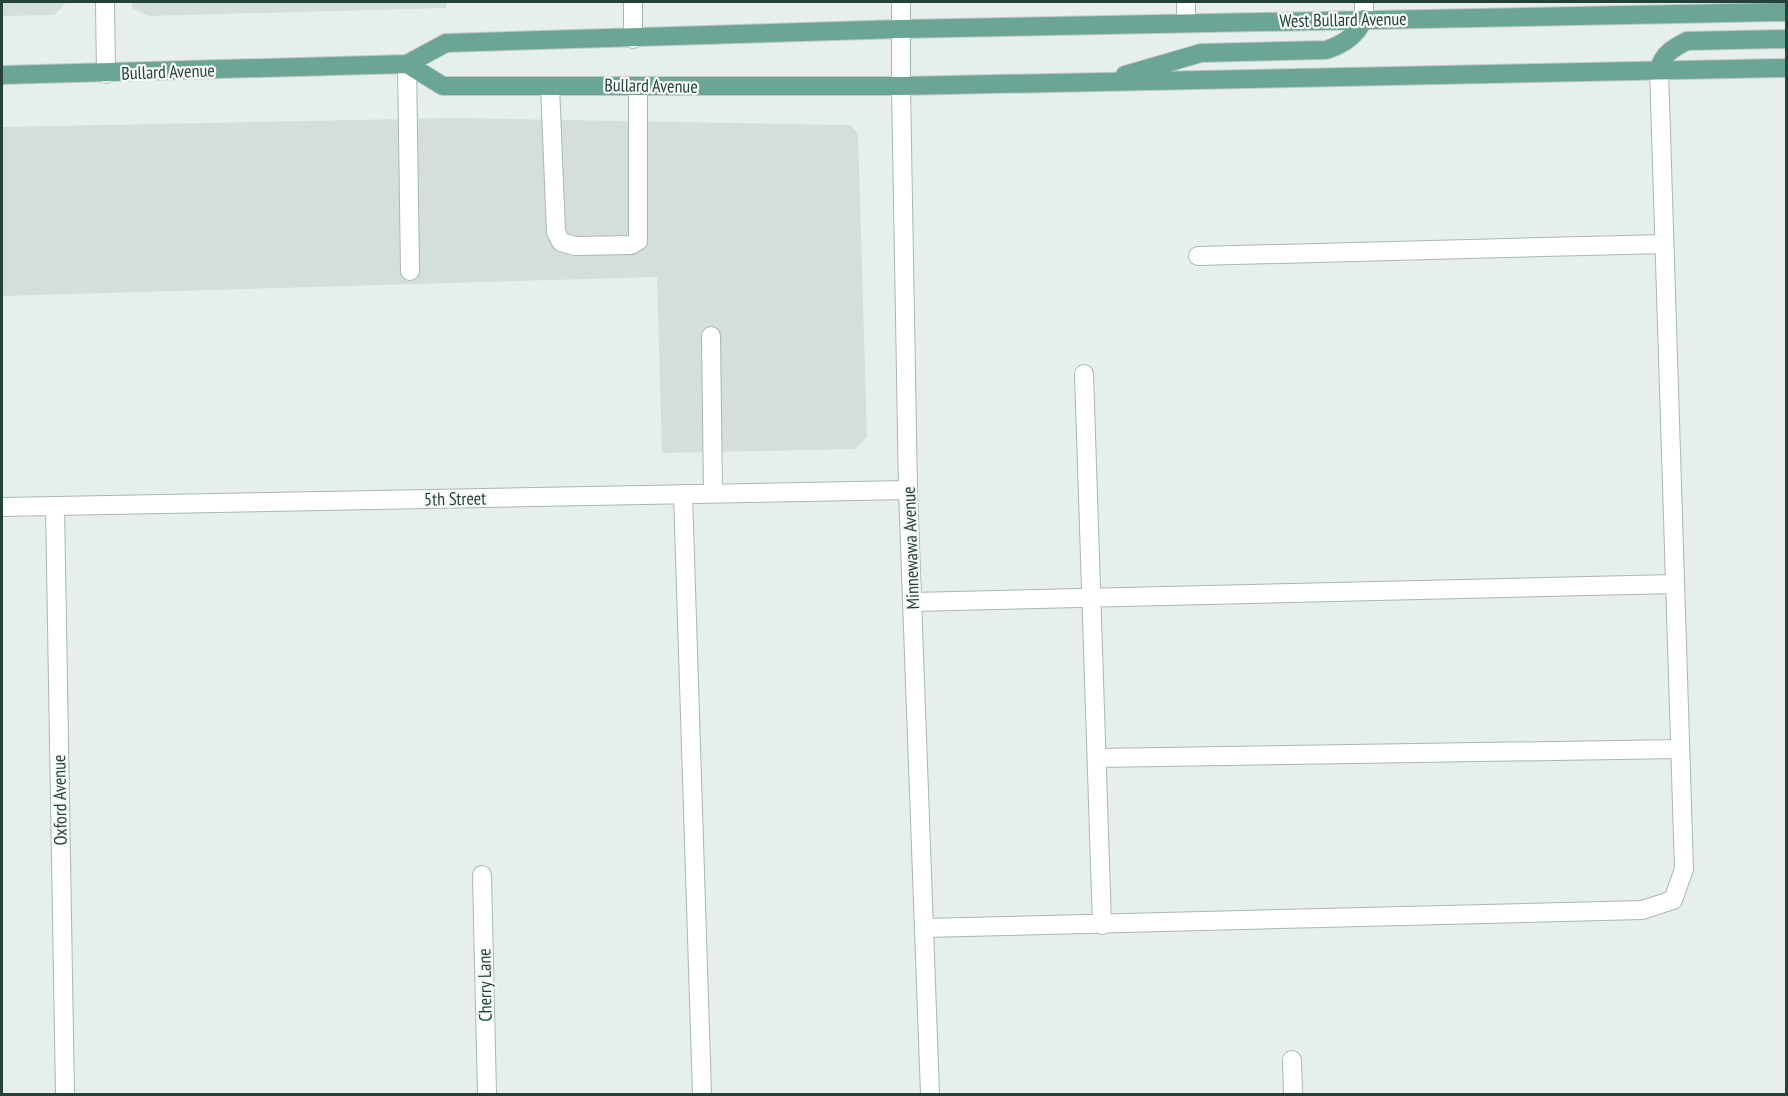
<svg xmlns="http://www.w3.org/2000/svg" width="1788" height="1096" font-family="'PT Sans Narrow',sans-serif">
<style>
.built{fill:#d4dfda}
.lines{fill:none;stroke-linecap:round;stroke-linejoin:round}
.service-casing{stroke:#a8b8b2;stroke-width:20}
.minor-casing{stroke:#a8b8b2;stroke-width:20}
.tertiary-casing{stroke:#a8b8b2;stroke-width:20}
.secondary-casing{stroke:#a4bbb3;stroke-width:20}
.primary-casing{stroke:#c2cac8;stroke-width:20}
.service{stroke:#fff;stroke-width:18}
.minor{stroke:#fff;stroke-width:18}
.tertiary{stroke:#fff;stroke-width:18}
.secondary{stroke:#fff;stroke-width:18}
.primary{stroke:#6aa596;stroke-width:18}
.labels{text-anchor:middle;stroke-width:4.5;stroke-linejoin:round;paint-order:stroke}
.street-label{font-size:18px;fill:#24423a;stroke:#f7fbf9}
</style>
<rect width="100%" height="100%" fill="#e6efeb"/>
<path class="built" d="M2,2H65V4L54,15L2,16Z
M132,2H446V8L149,16L132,8Z
M455,118L850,125L858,134L867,437L855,449L662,453L657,277L2,296V127Z"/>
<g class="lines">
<g class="service-casing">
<path id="service" d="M633,2V39
M1186,2V23
M1364,2V19
M407,64L410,271
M550,86L556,232L561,242L575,246L631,245L638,241V86
M711,336L713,493
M683,494L702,1094"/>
</g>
<g class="minor-casing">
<path id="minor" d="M105,2L106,74
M1198,256L1664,244
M1084,374L1102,925
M55,506L65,1094
M2,507L908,490
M913,602L1674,584
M1097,758L1679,749
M482,875L487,1094
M924,928L1642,910L1673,900L1684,869L1659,69
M1292,1060L1293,1094"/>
</g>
<g class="tertiary-casing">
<path id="tertiary" d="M901,86L908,490L930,1094"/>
</g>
<g class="secondary-casing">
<path id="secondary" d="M901,86V2"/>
</g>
<g class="primary-casing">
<path id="primary" d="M407,64L443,86H901L1786,68
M1659,69C1663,54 1673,48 1687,41L1786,39
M2,75L407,64L446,43L900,29L1786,12
M1125,75L1201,53L1326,50C1344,44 1356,36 1364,19"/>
</g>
<use href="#service" class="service"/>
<use href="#minor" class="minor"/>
<use href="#tertiary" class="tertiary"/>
<use href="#secondary" class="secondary"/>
<use href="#primary" class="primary"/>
</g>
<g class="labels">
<g class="street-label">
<text transform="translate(1343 20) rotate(-1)" y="6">West Bullard Avenue</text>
<text transform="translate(168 72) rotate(-2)" y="6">Bullard Avenue</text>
<text transform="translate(651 86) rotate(1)" y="6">Bullard Avenue</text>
<text transform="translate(455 499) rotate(-1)" y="6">5th Street</text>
<text transform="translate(911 548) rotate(-92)" y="6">Minnewawa Avenue</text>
<text transform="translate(60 800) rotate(-91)" y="6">Oxford Avenue</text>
<text transform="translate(485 985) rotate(-91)" y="6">Cherry Lane</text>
</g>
</g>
<rect width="1788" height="1096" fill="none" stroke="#24423a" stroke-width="6"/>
</svg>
